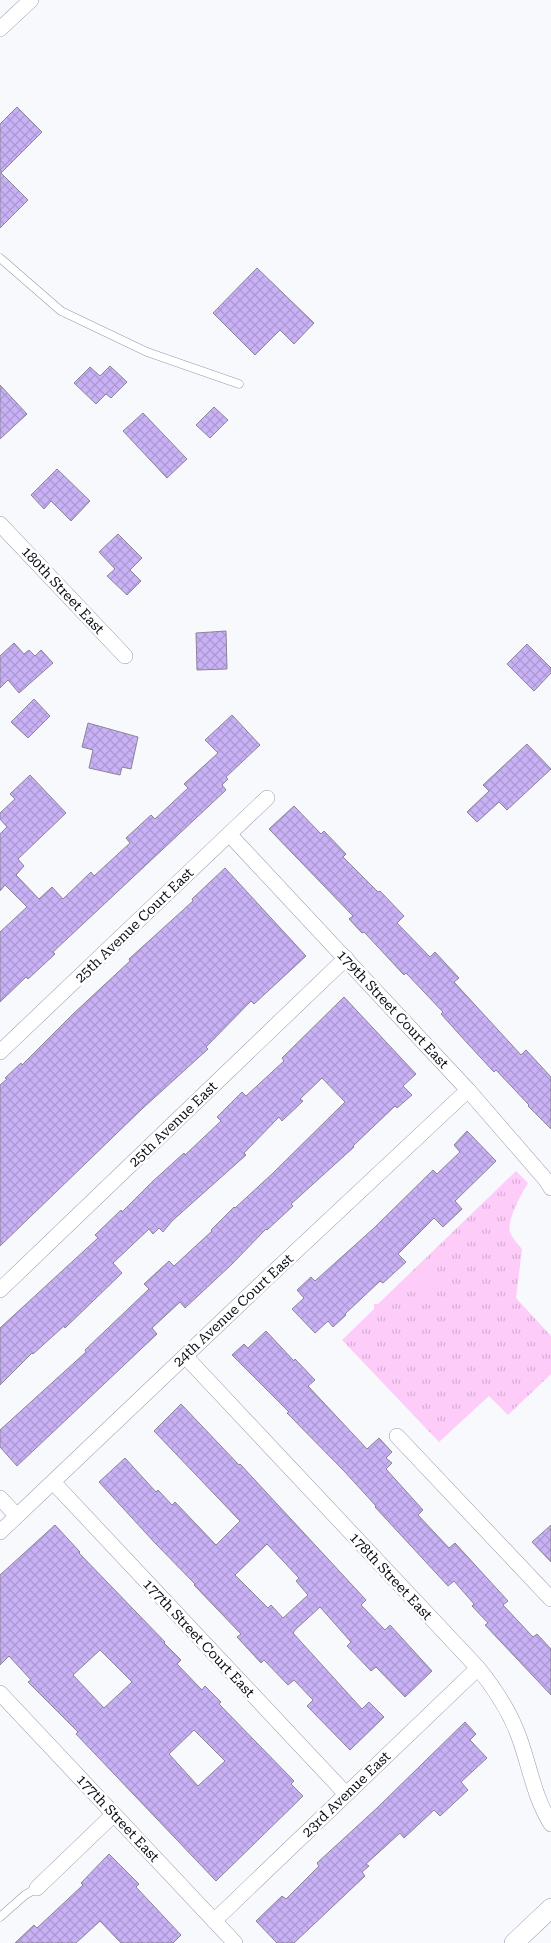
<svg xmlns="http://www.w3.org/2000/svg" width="551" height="1943" font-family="'Roboto Serif',serif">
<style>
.park{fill:url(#park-tufts)}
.garden{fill:#fdccf9}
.building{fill:url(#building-cross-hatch);stroke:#8a8597;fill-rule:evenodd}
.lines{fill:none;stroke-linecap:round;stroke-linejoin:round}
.service-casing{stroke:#959bad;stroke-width:9}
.minor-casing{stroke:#959bad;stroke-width:16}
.tertiary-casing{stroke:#959bad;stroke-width:20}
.service{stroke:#fff;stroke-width:8}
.minor{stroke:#fff;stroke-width:15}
.tertiary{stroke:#fff;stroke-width:19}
.labels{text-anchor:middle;stroke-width:5;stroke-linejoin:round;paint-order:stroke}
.street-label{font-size:14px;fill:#0b0d13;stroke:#fff}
</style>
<defs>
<pattern id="park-tufts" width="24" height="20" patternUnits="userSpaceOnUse" patternTransform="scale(1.25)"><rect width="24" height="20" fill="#fdccf9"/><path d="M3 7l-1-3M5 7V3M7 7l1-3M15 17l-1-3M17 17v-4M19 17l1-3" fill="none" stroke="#d8aed5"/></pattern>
<pattern id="building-cross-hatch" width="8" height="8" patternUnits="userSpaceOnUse" patternTransform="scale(1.25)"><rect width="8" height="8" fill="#c9b1f6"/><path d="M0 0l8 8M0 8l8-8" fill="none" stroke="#ab97d2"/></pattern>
</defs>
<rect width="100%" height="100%" fill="#f8f9fd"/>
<path class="park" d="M516,1171L528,1183C521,1195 507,1219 510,1232C512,1238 518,1244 522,1249L516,1298L551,1336V1374L508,1415L489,1396L439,1442L342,1340L374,1309V1304H378Z"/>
<path class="garden" d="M426,1261L442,1278L425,1295L409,1278Z"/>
<path class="building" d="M17,107L42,132L1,173L28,200L0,228V124Z
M257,268L314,323L294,344L280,330L255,355L213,313Z
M110,366L127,382L111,398L106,394L96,404L74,383L90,367L100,376Z
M0,385L27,414L0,439Z
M214,407L228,420L210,438L196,425Z
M143,413L187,459L167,478L123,431Z
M57,469L90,501L71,521L51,501L44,509L31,495Z
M118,534L142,558L130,570L141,581L127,595L107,576L115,569L99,552Z
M226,631L227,669L197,670L196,633Z
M14,643L24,654L29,650L35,656L41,650L53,663L19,693L8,680L0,688V656Z
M527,644L551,668V673L534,691L507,664Z
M34,699L50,716L28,738L11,722Z
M232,715L260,745L226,777L228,779L222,785L226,790L53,952L55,954L28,979L26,977L0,1002V932L27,907L5,885L0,891V834L7,827L0,819V813L15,799L10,794L30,775L66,813L18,859L24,866L16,875L39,899L52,887L63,899L91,872L94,876L130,843L126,838L151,815L155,819L188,788L184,784L218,753L205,740Z
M88,723L138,737L131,769L122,767L120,775L89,768L93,750L82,747Z
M527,744L551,769L507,810L499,802L477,822L467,812L489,791L483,785Z
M294,806L321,834L324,831L346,854L343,857L378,892L380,891L404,916L397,923L430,957L435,952L459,978L454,982L521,1055L526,1050L551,1077V1129L528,1106L529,1105L496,1070L494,1072L468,1044L441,1014L443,1012L406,973L404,975L364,932L362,933L349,919L353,916L269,829Z
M225,868L306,956L254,1004L251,1001L206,1047L208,1049L143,1108L0,1246V1085L7,1079L5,1078L21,1063L22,1065L73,1014L130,961L129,959L193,901L192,899Z
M344,997L416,1074L403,1086L412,1095L397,1108L395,1106L353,1146L354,1147L291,1204L293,1206L267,1230L266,1229L231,1265L185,1308L180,1302L152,1328L157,1334L17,1466L0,1447V1430L86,1352L85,1350L149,1289L144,1284L169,1261L174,1266L212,1231L211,1230L234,1207L235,1208L272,1174L345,1102L322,1078L300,1099L303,1101L282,1121L279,1117L244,1153L246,1155L172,1221L163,1232L159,1228L153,1234L149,1229L113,1263L122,1273L65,1328L64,1326L33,1354L32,1353L0,1385V1328L98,1238L95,1235L121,1210L122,1212L152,1182L184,1153L185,1155L221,1121L217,1117L242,1092L246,1096L284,1061L282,1058Z
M467,1131L496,1161L455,1201L462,1209L443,1227L434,1218L398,1254L406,1262L383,1283L380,1281L345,1314L346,1315L333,1327L328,1321L315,1333L292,1309L304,1298L297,1290L311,1277L315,1281L374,1228L433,1170L437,1174L460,1152L454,1145Z
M266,1331L294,1361L295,1359L315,1380L308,1386L367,1449L379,1438L392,1452L386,1458L392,1463L386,1469L423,1510L418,1515L449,1548L455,1543L508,1601L503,1605L533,1637L537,1634L551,1649V1695L485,1625L488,1623L472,1606L474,1604L454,1581L448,1586L375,1507L376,1506L344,1471L287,1413L289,1412L232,1355L244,1344L248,1348Z
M181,1404L239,1465L240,1464L366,1600L361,1605L385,1630L390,1625L432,1671L405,1697L376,1667L371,1671L347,1646L351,1642L320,1607L295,1630L293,1633L362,1709L369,1702L384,1717L350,1750L307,1706L313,1700L294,1680L288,1685L264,1660L261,1663L237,1637L241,1634L194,1585L195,1584L155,1543L99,1482L125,1458L156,1492L158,1490L172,1505L175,1502L216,1545L240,1521L154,1431ZM267,1544L299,1578L296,1581L308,1595L283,1618L271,1605L268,1608L235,1575Z
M55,1525L80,1552L79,1553L165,1642L164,1643L181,1660L177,1664L202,1690L205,1686L221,1702L219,1704L294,1781L291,1784L303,1796L216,1881L76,1734L78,1732L28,1682L31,1680L9,1656L0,1665V1575ZM100,1650L132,1682L104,1708L73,1675ZM194,1730L225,1761L198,1786L169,1754Z
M551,1525V1562L532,1542Z
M465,1722L476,1734L470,1740L487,1758L461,1782L468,1790L440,1816L434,1810L404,1838L400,1833L366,1864L369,1866L362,1872L365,1876L294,1943H277L256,1921L282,1896L286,1899L319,1866L317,1863L377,1808Z
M109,1854L139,1884L136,1887L181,1935L173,1943H121L100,1921L76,1943H15L34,1925L37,1928L83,1885L81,1883Z"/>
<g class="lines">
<g class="service-casing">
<path id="service" d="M0,258L61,311L147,352L239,384
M0,1917L25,1895L37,1888"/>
</g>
<g class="minor-casing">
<path id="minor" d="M0,29L31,0
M0,524L125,656
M229,834L468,1090L546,1180L551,1188
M0,1052L267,798
M0,1290L346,958
M185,1356L478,1668C495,1689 510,1712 519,1737C530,1767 534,1797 551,1824
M397,1436L551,1599
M53,1482L346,1794
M0,1498L17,1516
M0,1532L263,1282L468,1090
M0,1693L235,1943
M37,1888L114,1814
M214,1921L478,1668"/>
</g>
<g class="tertiary-casing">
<path id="tertiary" d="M514,1943L551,1908"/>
</g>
<use href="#service" class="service"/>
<use href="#minor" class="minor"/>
<use href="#tertiary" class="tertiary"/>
</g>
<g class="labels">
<g class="street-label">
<text transform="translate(63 590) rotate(47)" y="5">180th Street East</text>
<text transform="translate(134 925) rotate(-44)" y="5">25th Avenue Court East</text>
<text transform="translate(393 1009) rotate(47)" y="5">179th Street Court East</text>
<text transform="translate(173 1124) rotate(-44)" y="5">25th Avenue East</text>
<text transform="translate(233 1310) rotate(-43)" y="5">24th Avenue Court East</text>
<text transform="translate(391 1576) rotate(47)" y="5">178th Street East</text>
<text transform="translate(199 1638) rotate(47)" y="5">177th Street Court East</text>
<text transform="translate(346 1794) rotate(-44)" y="5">23rd Avenue East</text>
<text transform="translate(118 1818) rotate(47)" y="5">177th Street East</text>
</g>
</g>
</svg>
